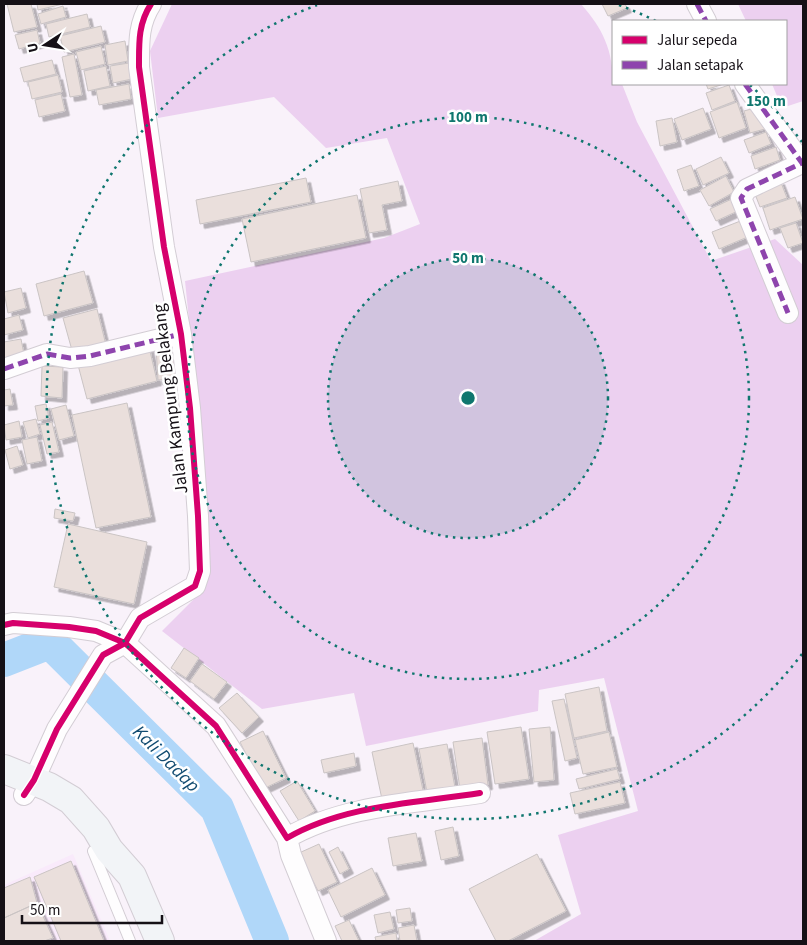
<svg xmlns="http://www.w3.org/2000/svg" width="807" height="945" font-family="'Source Sans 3',sans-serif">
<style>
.built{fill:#f9eafb}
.green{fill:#ecd0f0}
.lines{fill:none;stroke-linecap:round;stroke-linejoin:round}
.river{stroke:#b0d7f9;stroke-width:34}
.building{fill:#eadfdc;stroke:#cac4c4;filter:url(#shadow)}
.lane-casing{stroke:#d3cdd4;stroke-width:12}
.street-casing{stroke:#d3cdd4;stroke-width:22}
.secondary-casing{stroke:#d3cdd4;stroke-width:30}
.lane{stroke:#fefdfe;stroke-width:10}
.street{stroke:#fefdfe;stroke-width:20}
.secondary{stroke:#f2f4f7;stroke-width:28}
.quiet{stroke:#8e44ad;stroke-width:5;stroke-dasharray:10 5;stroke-linecap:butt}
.cycleway-casing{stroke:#fff;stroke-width:9}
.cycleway{stroke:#d6006c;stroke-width:6}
.ring{fill:none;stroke:#0f766e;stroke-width:2.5;stroke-dasharray:2.5 5}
.labels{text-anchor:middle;stroke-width:5;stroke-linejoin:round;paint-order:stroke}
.street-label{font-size:18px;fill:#151016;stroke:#fff}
.water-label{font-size:19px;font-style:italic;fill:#124c71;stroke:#fff}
.centre{fill:#0f766e;stroke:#fff;stroke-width:2.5}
.ring-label{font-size:15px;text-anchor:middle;font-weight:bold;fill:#0f766e;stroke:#fff;stroke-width:5;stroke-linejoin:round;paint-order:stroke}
</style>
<defs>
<filter id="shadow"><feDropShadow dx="4.5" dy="4.5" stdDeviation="0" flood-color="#0004"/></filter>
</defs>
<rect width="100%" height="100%" fill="#f9f2fa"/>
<path class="built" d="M73,854L110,941H4V885Z"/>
<path class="green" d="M172,4H581C603,29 613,50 613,84H622L637,122L711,261L775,239L803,265V941H534L581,914L558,835L638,811L604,678L539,690L538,711L366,746L354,693L262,709L162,631L205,588L206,484L185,281L384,238L420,224L387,138L326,148L274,97L158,118L150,51Z
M738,4H803V101L782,108L772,84H786V21H746Z"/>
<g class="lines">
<path class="river" d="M4,660L50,642L217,808L272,941"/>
</g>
<path class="building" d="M7,4H31L37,27L14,32Z
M37,4H63L38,10Z
M602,4H625L627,8L608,16Z
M63,6L66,17L41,24L38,14Z
M87,14L90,27L49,37L46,24Z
M101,26L105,42L64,52L60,36Z
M37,30L40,43L19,49L15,35Z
M125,41L128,61L108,65L105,45Z
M101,46L105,64L81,70L76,52Z
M74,54L82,95L70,97L62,57Z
M52,60L56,74L24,82L20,68Z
M129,63L132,79L113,83L110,66Z
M106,66L110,86L88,91L84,71Z
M58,75L62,92L32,99L28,82Z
M129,84L131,99L99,105L96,90Z
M706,84H724L708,89Z
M729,85L735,101L712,110L706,93Z
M61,94L65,111L39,117L35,100Z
M737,102L746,128L719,138L710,112Z
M758,107L765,129L750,133L744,111Z
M703,108L711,129L682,140L674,119Z
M672,118L677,142L660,146L656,121Z
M766,132L771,144L749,153L744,140Z
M776,147L780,160L755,169L751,156Z
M721,157L729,173L703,185L696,169Z
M691,165L699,186L684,191L677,170Z
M726,176L734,192L709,206L700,190Z
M306,178L311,202L200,224L196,200Z
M780,180L787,198L760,207L753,189Z
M398,181L402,201L382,205L387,230L369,233L360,189Z
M357,195L366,238L251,262L242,219Z
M795,197L803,219L770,230L763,208Z
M734,198L740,210L716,221L710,209Z
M743,220L750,236L719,249L712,232Z
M796,223L803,243L788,248L780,228Z
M84,271L93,303L44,316L36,284Z
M21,288L26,308L8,313L4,292Z
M97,309L106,345L73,354L63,318Z
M19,315L23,330L4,335V319Z
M21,339L25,359L4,363V342Z
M174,346L176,379L158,380L156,347Z
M149,347L157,381L87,399L78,365Z
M42,366L63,367L62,398L41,396Z
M10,389L13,405L4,406V390Z
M127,403L151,517L96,528L72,415Z
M46,404L49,418L38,421L35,406Z
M66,405L74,436L59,440L51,409Z
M36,419L40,434L28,438L23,422Z
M19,421L22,437L6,440L4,425Z
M52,422L59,452L47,454L40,425Z
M37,437L42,461L27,464L22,440Z
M17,446L23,465L10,469L5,450Z
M55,509L75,513L73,521L54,518Z
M68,524L147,542L134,604L54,587Z
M184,648L199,658L186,678L171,668Z
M202,664L227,682L214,699L190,681Z
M599,687L607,731L574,738L565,694Z
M237,693L259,717L242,733L219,708Z
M564,699L577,758L565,761L552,701Z
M521,727L529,779L495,784L487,732Z
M550,727L554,780L534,782L529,729Z
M263,731L286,778L263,789L240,742Z
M609,732L617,767L583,774L575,740Z
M482,738L488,785L460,789L453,742Z
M413,743L424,795L383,804L372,752Z
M447,744L456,793L428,798L419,749Z
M354,753L356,766L324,773L321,760Z
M617,769L620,779L579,789L576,779Z
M297,781L315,811L299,821L280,791Z
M620,782L625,803L575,814L570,793Z
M453,827L459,856L441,860L435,831Z
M416,833L422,861L393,866L388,838Z
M319,844L337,882L318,891L299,853Z
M338,847L349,869L340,874L329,852Z
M537,854L566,911L508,941H496L469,889Z
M71,861L104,941H61L34,877Z
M372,868L385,895L341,917L328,890Z
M30,877L37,903L4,918V888Z
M37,903L53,938L44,941H4V918Z
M410,908L412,921L398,923L396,910Z
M390,912L394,929L378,933L374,915Z
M349,920L359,941H342L335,926Z
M414,925L417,941H400L398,928Z
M396,933L397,941H376L375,937Z"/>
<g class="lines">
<g class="lane-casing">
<path id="lane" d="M93,851L130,941"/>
</g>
<g class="street-casing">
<path id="street" d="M697,4L706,21
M745,84L802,163L747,189L741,198L788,313
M4,369L47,354L70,358L90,356L181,334
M4,625L13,623L69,627L96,631L125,643L216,726L287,838C344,805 416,803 480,793
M24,795L34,780L57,729L103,655L125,643L140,618L195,586L200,571L198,516L190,408L181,334L164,247L139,67C139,43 138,24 151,4
M287,838L291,855L326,941"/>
</g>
<g class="secondary-casing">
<path id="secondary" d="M4,769L49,787L71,800L96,828L109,850L132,876L160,941"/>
</g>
<use href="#lane" class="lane"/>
<use href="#street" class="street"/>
<use href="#secondary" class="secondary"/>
<path class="quiet" d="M697,4L706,21
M745,84L802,163L747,189L741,198L788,313
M4,369L47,354L70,358L90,356L181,334"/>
<g class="cycleway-casing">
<path id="cycleway" d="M4,625L13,623L69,627L96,631L125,643L216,726L287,838C344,805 416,803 480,793
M24,795L34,780L57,729L103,655L125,643L140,618L195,586L200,571L198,516L190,408L181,334L164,247L139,67C139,43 138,24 151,4"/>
</g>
<use href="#cycleway" class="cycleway"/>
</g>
<circle cx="468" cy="398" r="140" fill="#0f766e" fill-opacity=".12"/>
<g class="ring">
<circle cx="468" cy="398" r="140"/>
<circle cx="468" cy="398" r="281"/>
<path d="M802 654A421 421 0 1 1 317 5M619 5A421 421 0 0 1 656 21M750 85A421 421 0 0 1 802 142"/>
</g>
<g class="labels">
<g class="street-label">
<text transform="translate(170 399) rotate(-97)" y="6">Jalan Kampung Belakang</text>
</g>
<g class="water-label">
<text transform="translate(167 758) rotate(45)" y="7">Kali Dadap</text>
</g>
</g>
<circle cx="468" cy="398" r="8" class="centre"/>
<g class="ring-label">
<text x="766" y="106">150 m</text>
<text x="468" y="122">100 m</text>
<text x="468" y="263">50 m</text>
</g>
<rect width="807" height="945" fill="none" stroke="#151016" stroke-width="10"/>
<rect x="612" y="20" width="175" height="65" fill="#ffffff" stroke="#a19fa2"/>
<rect x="622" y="36" width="25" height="8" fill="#d6006c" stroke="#a19fa2"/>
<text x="657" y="45" font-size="15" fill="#151016">Jalur sepeda</text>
<rect x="622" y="61" width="25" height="8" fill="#8e44ad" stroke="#a19fa2"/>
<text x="657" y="70" font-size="15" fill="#151016">Jalan setapak</text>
<g transform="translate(45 45) rotate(258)" stroke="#ffffff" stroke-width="4" paint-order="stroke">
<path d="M0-4L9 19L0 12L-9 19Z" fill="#151016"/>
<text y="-8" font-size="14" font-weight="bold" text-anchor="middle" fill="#151016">U</text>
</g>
<path d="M22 915v8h140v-8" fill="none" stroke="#151016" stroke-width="2.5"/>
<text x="30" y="915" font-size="15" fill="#151016" stroke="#ffffff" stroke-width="4" paint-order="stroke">50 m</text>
</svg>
